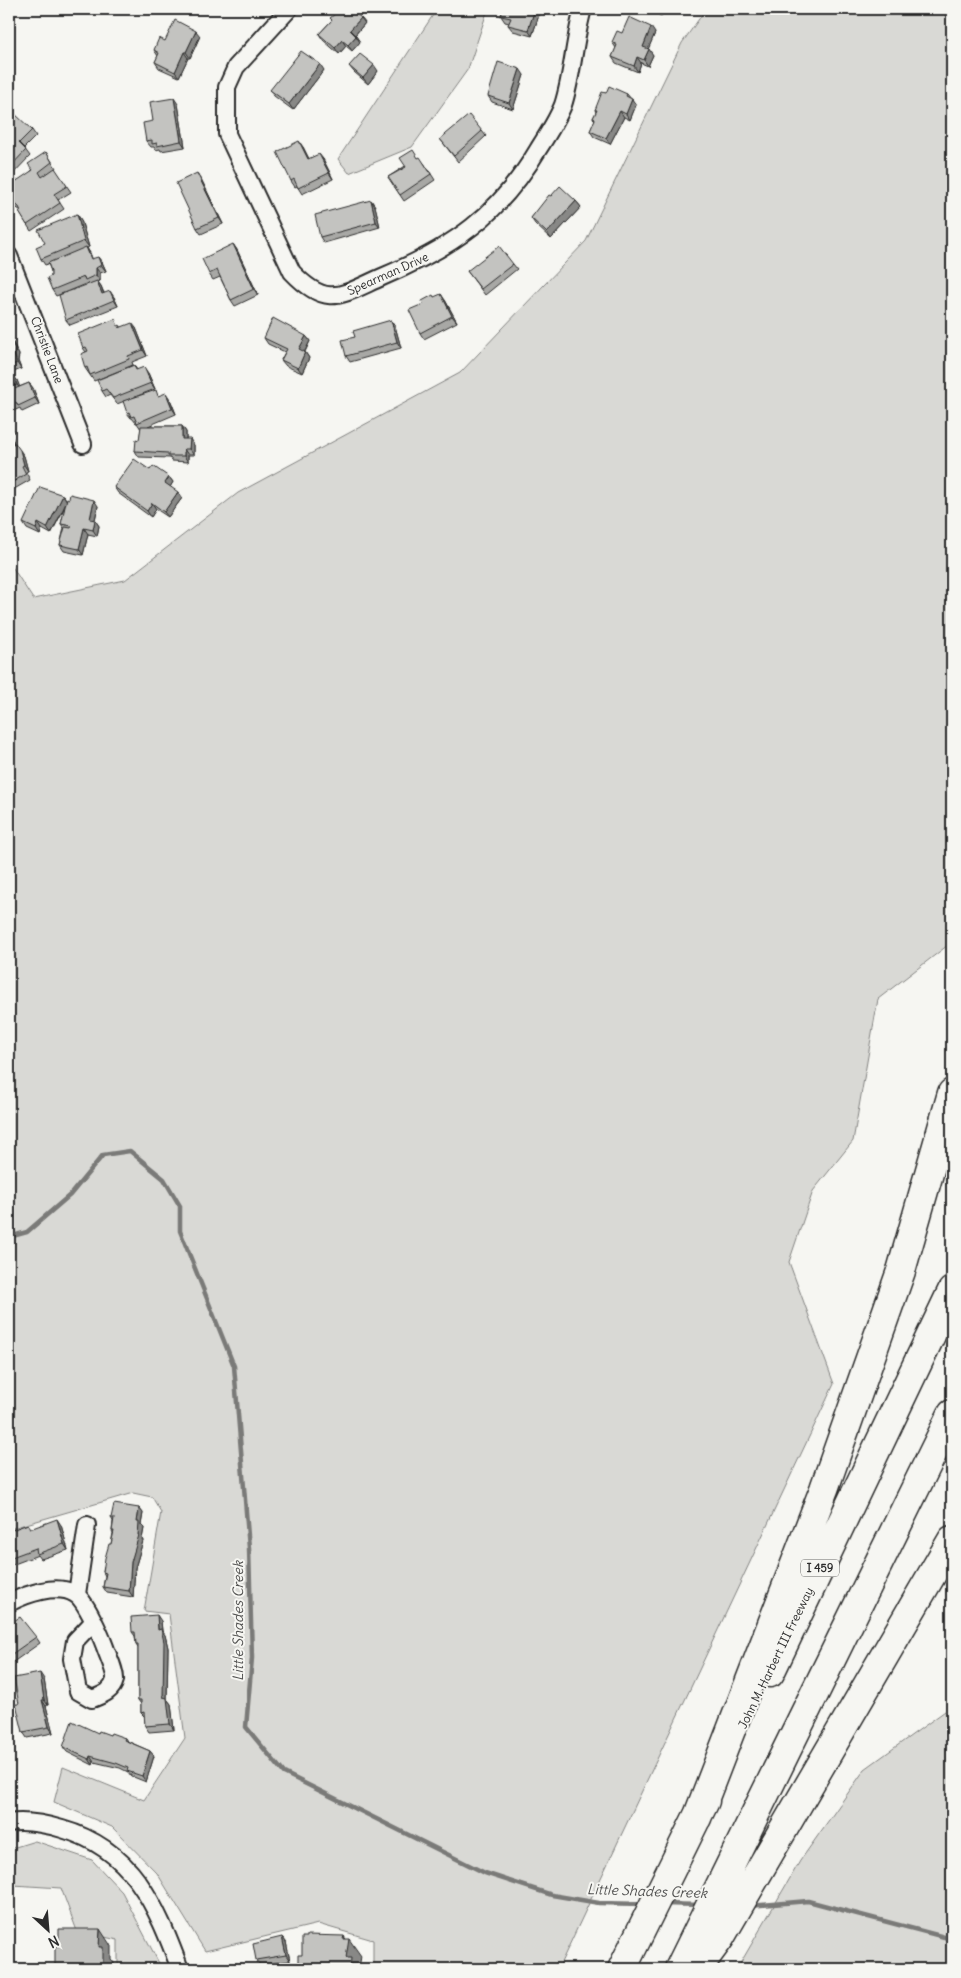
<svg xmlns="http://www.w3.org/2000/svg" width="961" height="1978" font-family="Delius,sans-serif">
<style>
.green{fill:#d9d9d5;stroke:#828280}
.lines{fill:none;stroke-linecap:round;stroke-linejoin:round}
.stream{stroke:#7a7a78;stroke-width:4.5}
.street-casing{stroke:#2b2b2b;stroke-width:20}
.highway-casing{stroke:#2b2b2b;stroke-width:31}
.path{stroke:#2b2b2b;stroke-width:2.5;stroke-dasharray:4 4;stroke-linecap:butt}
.street{stroke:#f6f6f2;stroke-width:16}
.highway{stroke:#f6f6f2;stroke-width:28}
.wall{fill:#a8a8a5;stroke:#2b2b2b}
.shaded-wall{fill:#888886;stroke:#2b2b2b}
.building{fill:#c3c3c0;stroke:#2b2b2b}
.labels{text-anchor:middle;stroke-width:4;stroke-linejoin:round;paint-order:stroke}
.shield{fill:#f6f6f2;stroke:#686867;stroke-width:1}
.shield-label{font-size:11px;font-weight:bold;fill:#2b2b2b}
.street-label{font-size:12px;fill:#2b2b2b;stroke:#f6f6f2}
.water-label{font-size:14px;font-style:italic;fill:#525251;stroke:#f6f6f2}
</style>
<rect width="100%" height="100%" fill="#f6f6f2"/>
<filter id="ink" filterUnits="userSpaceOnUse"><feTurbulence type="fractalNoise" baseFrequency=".02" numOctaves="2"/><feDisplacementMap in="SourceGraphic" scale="10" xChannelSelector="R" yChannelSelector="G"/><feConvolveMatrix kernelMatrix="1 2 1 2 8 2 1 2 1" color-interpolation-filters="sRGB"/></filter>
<g filter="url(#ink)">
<path class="green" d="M437,9H488L468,69L412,147L349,173L338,159Z
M706,9H952V942L878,999L853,1141L813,1191L789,1262L834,1384L558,1969H373V1940L318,1924L205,1951L157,1873L112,1827L54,1802L63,1767L144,1800L185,1738L169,1614L144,1611L161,1512L152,1497L133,1493L9,1529V562L33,599L125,580L238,493L460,373L586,241L682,43Z
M952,1706V1969H737L800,1861L865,1769Z
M35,1841L92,1860L122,1892L162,1969H118V1940L77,1931L61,1888L13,1885L9,1890V1849Z"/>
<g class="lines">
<path class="stream" d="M9,1237L27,1232L70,1195L103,1155L130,1151L164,1179L180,1206V1231L234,1366L249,1548L252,1658L246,1727L284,1773L485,1873L552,1895L599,1903L643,1904
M664,1904L701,1905
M749,1906L808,1901L952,1939"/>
<g class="street-casing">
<path id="street" d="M289,9L236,67L227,87V134L292,272C327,309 341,295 382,277C453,247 499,216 539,148C548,134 557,120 563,105C573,74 574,40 583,9
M9,256L83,444
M77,1594L87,1525
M9,1603C26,1594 57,1583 75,1594C85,1599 101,1636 105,1647C108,1656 116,1672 115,1680C112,1692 102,1695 92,1699L78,1691L72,1659L75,1641L94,1621
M9,1823C27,1820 45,1824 62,1829C133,1849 156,1905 180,1969"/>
</g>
<g class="highway-casing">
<path id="highway" d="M770,1673L952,1291
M697,1818L824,1489L901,1271L952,1093
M622,1969L705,1801
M679,1969L952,1414
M697,1969L720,1938L952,1540"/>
</g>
<path class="path" d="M288,1969H297"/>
<use href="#street" class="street"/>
<use href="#highway" class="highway"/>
</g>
<path class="wall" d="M503,9H541L532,36L513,31L508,25L509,23L505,22L501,16Z
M648,9H666L661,16Z
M330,18H361L365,23L355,35L360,42L352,51L346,46L339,54L323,40L319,34L332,20Z
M622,33H655L648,49L653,55L648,66L641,63L638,72L616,63L612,57L616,48L612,42Z
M200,36L190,58H188L179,77L159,68L155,62L158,56L154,50L165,41Z
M349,66L378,71L368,84L354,72Z
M324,70L293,110L274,96L270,90Z
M524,75L513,109L492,102L488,96Z
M606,93L627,94L636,105L630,120L624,117L610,144L594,137L590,131L595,120L593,118L596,112L595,110Z
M178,104L185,147L161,151L160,149L156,150L154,147H151L146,141L153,121Z
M9,114L32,130L36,136L24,148L30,156L9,178Z
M482,131L486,136L458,162L440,139Z
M303,147L309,159H323L333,179L302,194L297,186L295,187L291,181Z
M46,152L56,168L55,169L71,192L58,200L64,209L31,231L19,212L21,211L17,208L15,209L9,200Z
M418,158L424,163L435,180L404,201L388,177Z
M201,179L223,224L201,234L197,228Z
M551,196L576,201L581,207L551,239L535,224L531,218Z
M371,200L375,206L380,227L324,243L320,237Z
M77,214L81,220L89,247L87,248L90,253L92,259L102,262L106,271L100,273V281L98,282L101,286L104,293L114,297L118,306L70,325L66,320L88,284V283L56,296L52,290L51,271L48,264L45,265L41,259L45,243Z
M233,244L237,250L258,295L235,306L231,300L220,277L213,280L209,274Z
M513,264L517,269L485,295L467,271Z
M434,297L445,300L457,322L424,339L420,333L423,304Z
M391,320L395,326L401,348L350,362L346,356L355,337Z
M120,325L121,327L136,328L147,356L132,362L133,365L94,381L85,368L86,352L83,348Z
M9,335L19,355L18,361L21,369L9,374Z
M306,336L310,341L305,352L309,358L302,373L286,366L281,360L285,352L268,344L264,338Z
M134,365L137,370L148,373L155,389L117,404L110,395L106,397L102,391Z
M9,376L17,380L19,387L29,383L33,388L39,404L22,412L20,408L9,413Z
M160,396L170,399L176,414L148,426H182L186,432V439L194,445V455H188V462L172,461L170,458L139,457L135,451L139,440L141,429L137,423H136L132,418H131L127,413Z
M9,419L14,432L10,433L14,443L9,445Z
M9,446L24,456L28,471L26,472L30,480L9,492Z
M150,470L169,477L173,482L170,487L182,498L168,517L156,509L151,517L118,493L114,487Z
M63,495L67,500L98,506L95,520L99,526L97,536L88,534L83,555L64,551L60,545L64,528L61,524L66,505L51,534L42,529L40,535L27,529L23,523Z
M139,1508L143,1513L141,1525L144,1528L142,1539L143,1541L135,1568L133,1597L107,1593L103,1587L105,1576L103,1572L111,1544L113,1533L112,1531L113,1521L111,1518Z
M28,1524L31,1528L61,1525L68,1550L41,1559L38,1555L9,1566V1531Z
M161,1621L162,1631L165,1635L168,1648L167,1699L171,1704L174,1730L149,1732L145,1726V1717L141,1713V1704L138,1700V1647L136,1644L135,1636L132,1632Z
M9,1624L36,1637L40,1643L9,1665Z
M44,1679L48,1705L46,1706L53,1733L27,1738L23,1732L19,1704Z
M98,1733L125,1738L127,1741L150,1751L154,1756L146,1782L131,1776L128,1772L120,1768L94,1762L93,1765L67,1752L63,1747Z
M282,1937L286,1942L290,1961L260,1965L256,1960Z"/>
<path class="shaded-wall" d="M535,9H541L532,36L528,30Z
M658,9H666L661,16L657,11Z
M361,18L365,23L354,36L350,30Z
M651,27L655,33L647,52L643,47Z
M196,31L200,36L190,58L186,52Z
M356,36L360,42L352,51L348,45Z
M342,40L346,46L339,54L335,48Z
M649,49L653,55L648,66L644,60Z
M184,52L188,58L179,77L175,72Z
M637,57L641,63L638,72L634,66Z
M320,64L324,70L293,110L289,104Z
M374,65L378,71L368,84L363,78Z
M520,69L524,75L513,109L509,103Z
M174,98L178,104L185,147L181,141Z
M632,99L636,105L630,120L626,114Z
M620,111L624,117L610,144L606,138Z
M299,141L303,147L312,165L308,159Z
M319,154L323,159L333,179L329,173Z
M197,173L201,179L223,224L219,218Z
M371,200L375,206L380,227L376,222Z
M576,201L581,207L551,239L547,233Z
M77,214L81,220L89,247L84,241Z
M233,244L237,250L258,295L254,289Z
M86,247L90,253L95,265L91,259Z
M98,257L102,262L106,271L101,265Z
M96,268L100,273V281L96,275Z
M97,281L101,286L106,300L102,294Z
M110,291L114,297L118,306L114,300Z
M441,294L445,300L457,322L452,316Z
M391,320L395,326L401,348L397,342Z
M132,323L136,328L147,356L143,350Z
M9,335L19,355L18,361L21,369L17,363L14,355Z
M306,336L310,341L303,355L299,349Z
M305,352L309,358L302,373L298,368Z
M144,367L148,373L155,389L151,383Z
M12,374L17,380L21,390L17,385Z
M29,383L33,388L39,404L35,398Z
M166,393L170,399L176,414L172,408Z
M9,419V420L14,432L10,426L9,423Z
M182,426L186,432V444L182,439Z
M9,431L10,433L14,443L10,437Z
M190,439L194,445V455L189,449Z
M184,449L188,455V462L184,456Z
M20,450L24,456L28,471L24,465Z
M169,477L173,482L169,489L165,483Z
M178,492L182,498L168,517L164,512Z
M63,495L67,501L51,534L47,528Z
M94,500L98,506L94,524L90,519Z
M152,503L156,509L151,517L147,511Z
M95,520L99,526L97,536L93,530Z
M38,523L42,529L40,535L36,529Z
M84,528L88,534L83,555L79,549Z
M139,1508L143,1513L141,1525L144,1528L142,1539L143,1541L135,1568L133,1597L129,1591L131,1562L138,1535L137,1522Z
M57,1519L61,1525L68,1550L64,1544Z
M157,1615L161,1621L162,1631L165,1635L168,1648L167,1699L171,1704L174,1730L170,1724L163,1697Z
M40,1673L44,1679L48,1705L44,1700Z
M42,1700L46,1706L53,1733L49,1727Z
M150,1751L154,1756L146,1782L142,1776Z
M90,1756L94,1762L93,1765L89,1759Z
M100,1929L111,1946V1959L114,1963V1969H103L99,1947Z
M344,1936L348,1943L349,1939L361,1956L359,1969H350L346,1958Z
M282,1937L286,1942L290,1961L286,1955Z"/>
<path class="building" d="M341,9H351L361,18L350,30L356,36L348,45L342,40L335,48L319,34L332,20L330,18Z
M503,9H535L528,30L508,25L511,18L501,16Z
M629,17L651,27L643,47L649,49L644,60L637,57L634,66L612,57L617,45L612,42L617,31L622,33Z
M175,20L196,31L186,52H184L175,72L155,62L159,53L154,50L159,38L165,41Z
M301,51L320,64L289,104L270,90Z
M360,54L374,65L363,78L349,66Z
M498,62L520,69L509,103L488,96Z
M609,86L627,94L626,96L632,99L626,114L620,111L606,138L590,131L595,119L593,118L597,110H595L602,92L606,93Z
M174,98L181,141L157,146V143L152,144V140L146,141L143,123L153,121L150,102Z
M14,113L32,130L19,143L26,150L9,168V114L10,116Z
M469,115L482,131L454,156L440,139Z
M299,141L308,159L319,154L329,173L298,188L294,179L291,181L277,152Z
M413,150L418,158L420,157L431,174L400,195L388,177L406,167L400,158Z
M46,152L52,162L39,172L42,177L55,168L67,186L54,194L60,203L27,225L19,212L21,211L19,207L13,202L11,203L9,200V186L33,170L28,164Z
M197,173L219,218L197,228L176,183Z
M560,186L576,201L547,233L531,218L549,195L551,196Z
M371,200L376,222L320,237L315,215Z
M77,214L84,241L41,259L36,247L45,243L38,230Z
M233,244L254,289L231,300L217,270L209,274L202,259Z
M499,246L513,264L481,289L467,271Z
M86,247L91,259L98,257L101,265L96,268V275L85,280L84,277L52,290L47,278L51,276V271L48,263Z
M97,281L102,294L110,291L114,300L66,320L59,295Z
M441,294L452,316L420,333L409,310L423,304L422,301L433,295L434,297Z
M273,318L306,336L299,349L305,352L298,368L281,360L287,349L264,338Z
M115,319L119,328L132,323L143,350L128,356L129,359L90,375L87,367L85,368L81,354L88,351L86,347L83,348L78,334Z
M391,320L397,342L346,356L342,340L355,337L353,331Z
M9,337L15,349L14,355L17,363L9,366Z
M134,365L136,370L144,367L151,383L113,398L106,389L102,391L97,380Z
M12,374L17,385L11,387L12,390L29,383L35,398L18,406L16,402L9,405V376Z
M156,390L158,396L166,393L172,408L137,423L134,416L131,417L129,412L127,413L123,401Z
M141,426H182V439H190L189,449H184V456H168V453L135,451L136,439L139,440Z
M15,443L20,450L24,465L22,466L26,474L9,484V446Z
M134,459L150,470L153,466L169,477L165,483L178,492L164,512L152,503L147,511L114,487Z
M40,487L63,495L47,528L38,523L36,529L23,523Z
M70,494L94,500L90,519L95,520L93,530L84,528L79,549L60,545L65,527L71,528L72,526L61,524L67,498L69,499Z
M114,1504L139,1508L137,1522H139L138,1535H139L131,1562L129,1591L103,1587L106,1573L103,1572L105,1558L109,1544H111L114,1531H112L114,1518H111Z
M57,1519L64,1544L37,1554L36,1548L9,1558V1531L28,1524L30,1529Z
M157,1615L158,1630L161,1629L164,1642L163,1697L167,1698L170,1724L145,1726L144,1712L141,1713V1700H138V1644H136L135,1632H132L131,1617Z
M20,1617L36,1637L9,1656V1624Z
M40,1673L44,1700H42L49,1727L23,1732L16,1704H19L14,1678Z
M72,1721L98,1733L99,1731L110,1735L111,1733L125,1738L124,1740L150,1751L142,1776L127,1771L128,1768L116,1763L90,1756L89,1759L63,1747Z
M59,1929H100L99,1947H103V1969H55V1946H59Z
M307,1935L344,1936L343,1939H349L346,1958H351L350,1969H301V1966H298V1955H302V1937H307Z
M282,1937L286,1955L256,1960L253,1944Z"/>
</g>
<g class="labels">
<rect class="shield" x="801" y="1559.5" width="38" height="17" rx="4"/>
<g class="shield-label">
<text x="820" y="1572">I 459</text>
</g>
<g class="street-label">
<text transform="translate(388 274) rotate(-24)" y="4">Spearman Drive</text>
<text transform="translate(47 350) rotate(69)" y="4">Christie Lane</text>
<text transform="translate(776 1658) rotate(-64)" y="4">John M. Harbert III Freeway</text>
</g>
<g class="water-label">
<text transform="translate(238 1621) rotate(-90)" y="5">Little Shades Creek</text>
<text transform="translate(647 1891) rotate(2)" y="5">Little Shades Creek</text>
</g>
</g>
<rect width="961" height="1978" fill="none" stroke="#f6f6f2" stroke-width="30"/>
<rect x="15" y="15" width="931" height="1948" fill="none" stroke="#2b2b2b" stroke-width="2" filter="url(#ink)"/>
<g transform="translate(48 1930) rotate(154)" stroke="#f6f6f2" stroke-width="4" paint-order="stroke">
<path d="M0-4L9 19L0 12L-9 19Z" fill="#2b2b2b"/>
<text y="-8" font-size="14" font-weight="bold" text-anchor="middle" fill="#2b2b2b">N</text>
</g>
</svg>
